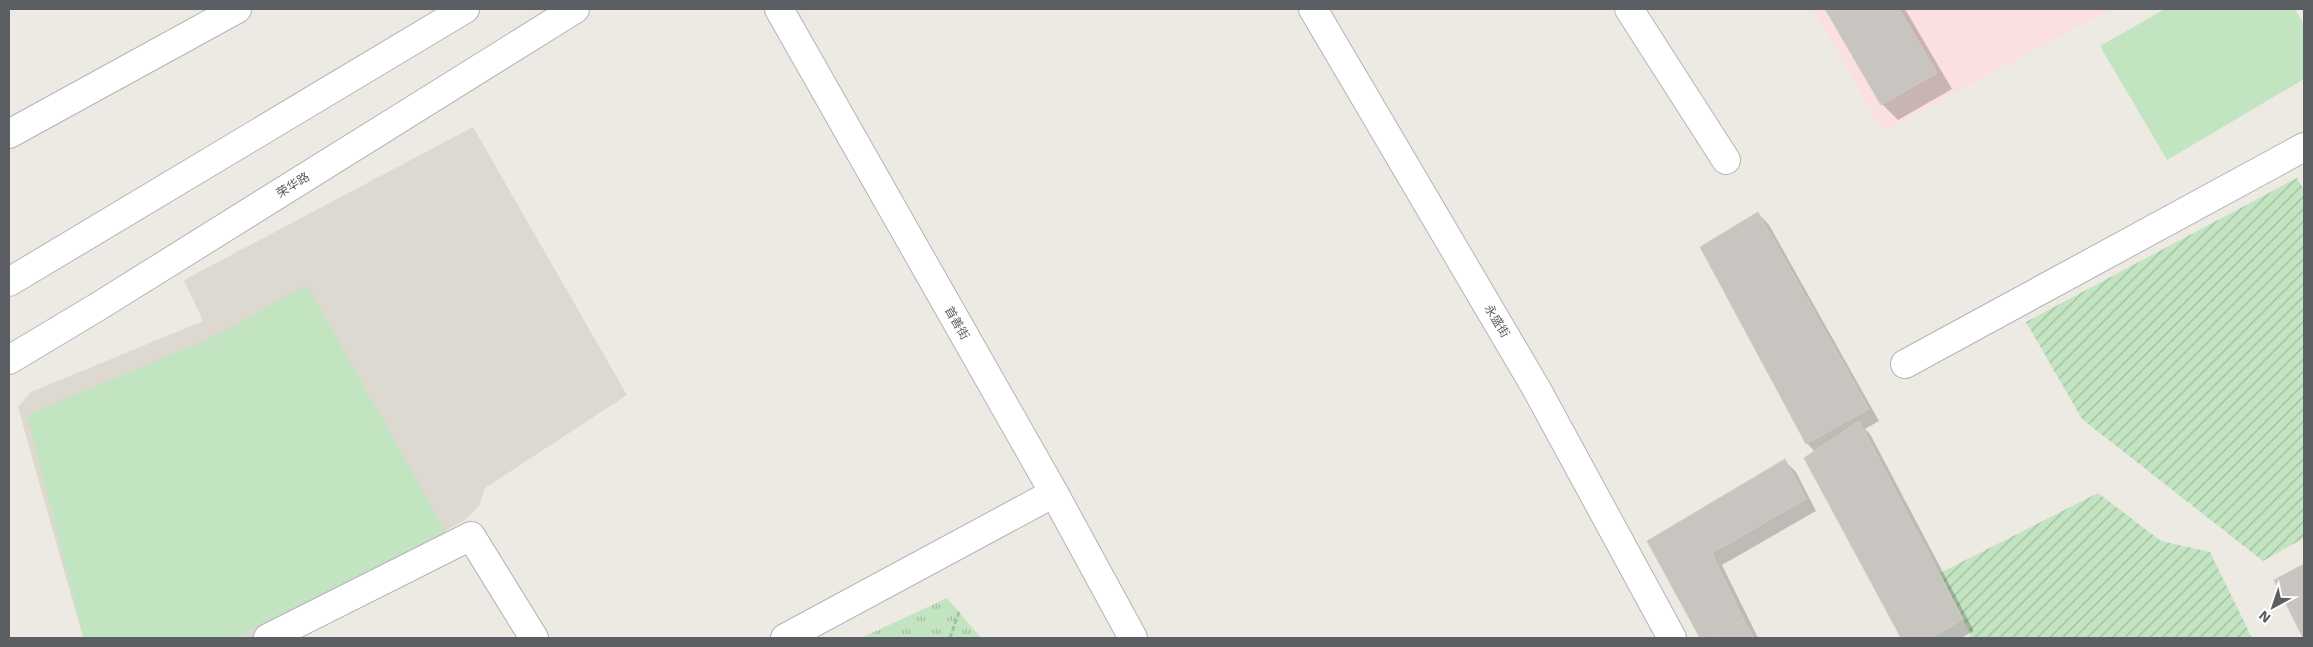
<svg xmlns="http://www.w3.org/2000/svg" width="2313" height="647" font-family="'Work Sans','Noto Sans SC',sans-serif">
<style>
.education{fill:#ddd9d1}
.medical{fill:#fae1e0}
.grass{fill:url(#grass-tufts)}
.garden{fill:url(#garden-furrows)}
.pitch{fill:#c2e4c1}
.shadow{fill:#0003}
.building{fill:#c8c5c0;stroke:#d1ccc2}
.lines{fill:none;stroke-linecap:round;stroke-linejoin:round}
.minor-casing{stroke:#b1b4b8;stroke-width:30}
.path{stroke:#9ac4a4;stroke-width:3;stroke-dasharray:5 2.5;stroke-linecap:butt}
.minor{stroke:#fff;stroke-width:28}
.labels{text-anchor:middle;stroke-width:4.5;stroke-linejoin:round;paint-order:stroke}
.street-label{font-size:12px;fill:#5b5f63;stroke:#fff}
</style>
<defs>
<pattern id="grass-tufts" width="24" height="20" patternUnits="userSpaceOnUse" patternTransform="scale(1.25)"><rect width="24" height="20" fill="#c2e4c1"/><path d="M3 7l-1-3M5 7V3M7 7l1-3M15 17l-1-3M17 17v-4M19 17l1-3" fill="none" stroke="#a1bca0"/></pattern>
<pattern id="garden-furrows" width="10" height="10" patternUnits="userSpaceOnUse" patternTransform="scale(1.25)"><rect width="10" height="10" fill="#c2e4c1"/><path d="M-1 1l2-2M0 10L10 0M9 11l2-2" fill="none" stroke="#a1bca0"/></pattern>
</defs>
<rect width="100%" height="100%" fill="#edeae3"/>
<path class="education" d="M473,127L627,395L485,488L479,506L465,520L253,638H83L18,407L31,392L203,321L184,280Z"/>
<path class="medical" d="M1813,9H2111L1883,132Z"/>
<path class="grass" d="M947,598L981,638H861Z"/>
<path class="garden" d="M2297,178L2304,190V538L2263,561L2082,419L2026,322Z
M2098,493L2161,541L2210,552L2252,638H1967L1971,635L1940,573Z"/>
<path class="pitch" d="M2165,9H2295L2304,25V79L2167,160L2100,46Z
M307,285L446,532L235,638H84L27,415L211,338Z"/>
<path class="shadow" d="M1826,9H1905L1952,89L1898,120L1882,104Z
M1758,213L1769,225L1879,421L1865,429L1870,434L1974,631L1961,638H1903L1805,459L1815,452L1807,443Z
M1785,461L1796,472L1816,511L1722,565L1758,638H1700L1649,542Z
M2304,565V638L2275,580Z"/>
<path class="building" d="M1825,9H1899L1937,73L1881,105Z
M1758,212L1869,409L1806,444L1700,247Z
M1859,421L1963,619L1931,638H1901L1804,458Z
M1785,459L1806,499L1712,553L1743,619L1711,638H1700L1647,541Z
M2304,564V638H2303L2274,580Z
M1743,619L1754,638H1711Z"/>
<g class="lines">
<g class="minor-casing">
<path id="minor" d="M779,9L1054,493L1133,638
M1313,9L1536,388L1672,638
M1629,9L1726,160
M9,134L237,9
M9,282L465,9
M9,360L99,306L575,9
M1905,364L2304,147
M268,638L471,536L534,638
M785,638L1054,493"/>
</g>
<path class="path" d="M950,638L959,612"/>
<use href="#minor" class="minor"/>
</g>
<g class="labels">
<g class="street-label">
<text transform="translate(293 185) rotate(-32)" y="4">荣华路</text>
<text transform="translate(1497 321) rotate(59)" y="4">永盛街</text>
<text transform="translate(957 323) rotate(60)" y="4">首善街</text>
</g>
</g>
<rect width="2313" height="647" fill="none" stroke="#5b5f63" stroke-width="20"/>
<g transform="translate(2273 607) rotate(220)" stroke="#ffffff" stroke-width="4" paint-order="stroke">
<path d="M0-4L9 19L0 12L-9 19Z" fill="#5b5f63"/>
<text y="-8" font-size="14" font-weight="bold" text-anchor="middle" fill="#5b5f63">N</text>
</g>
</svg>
